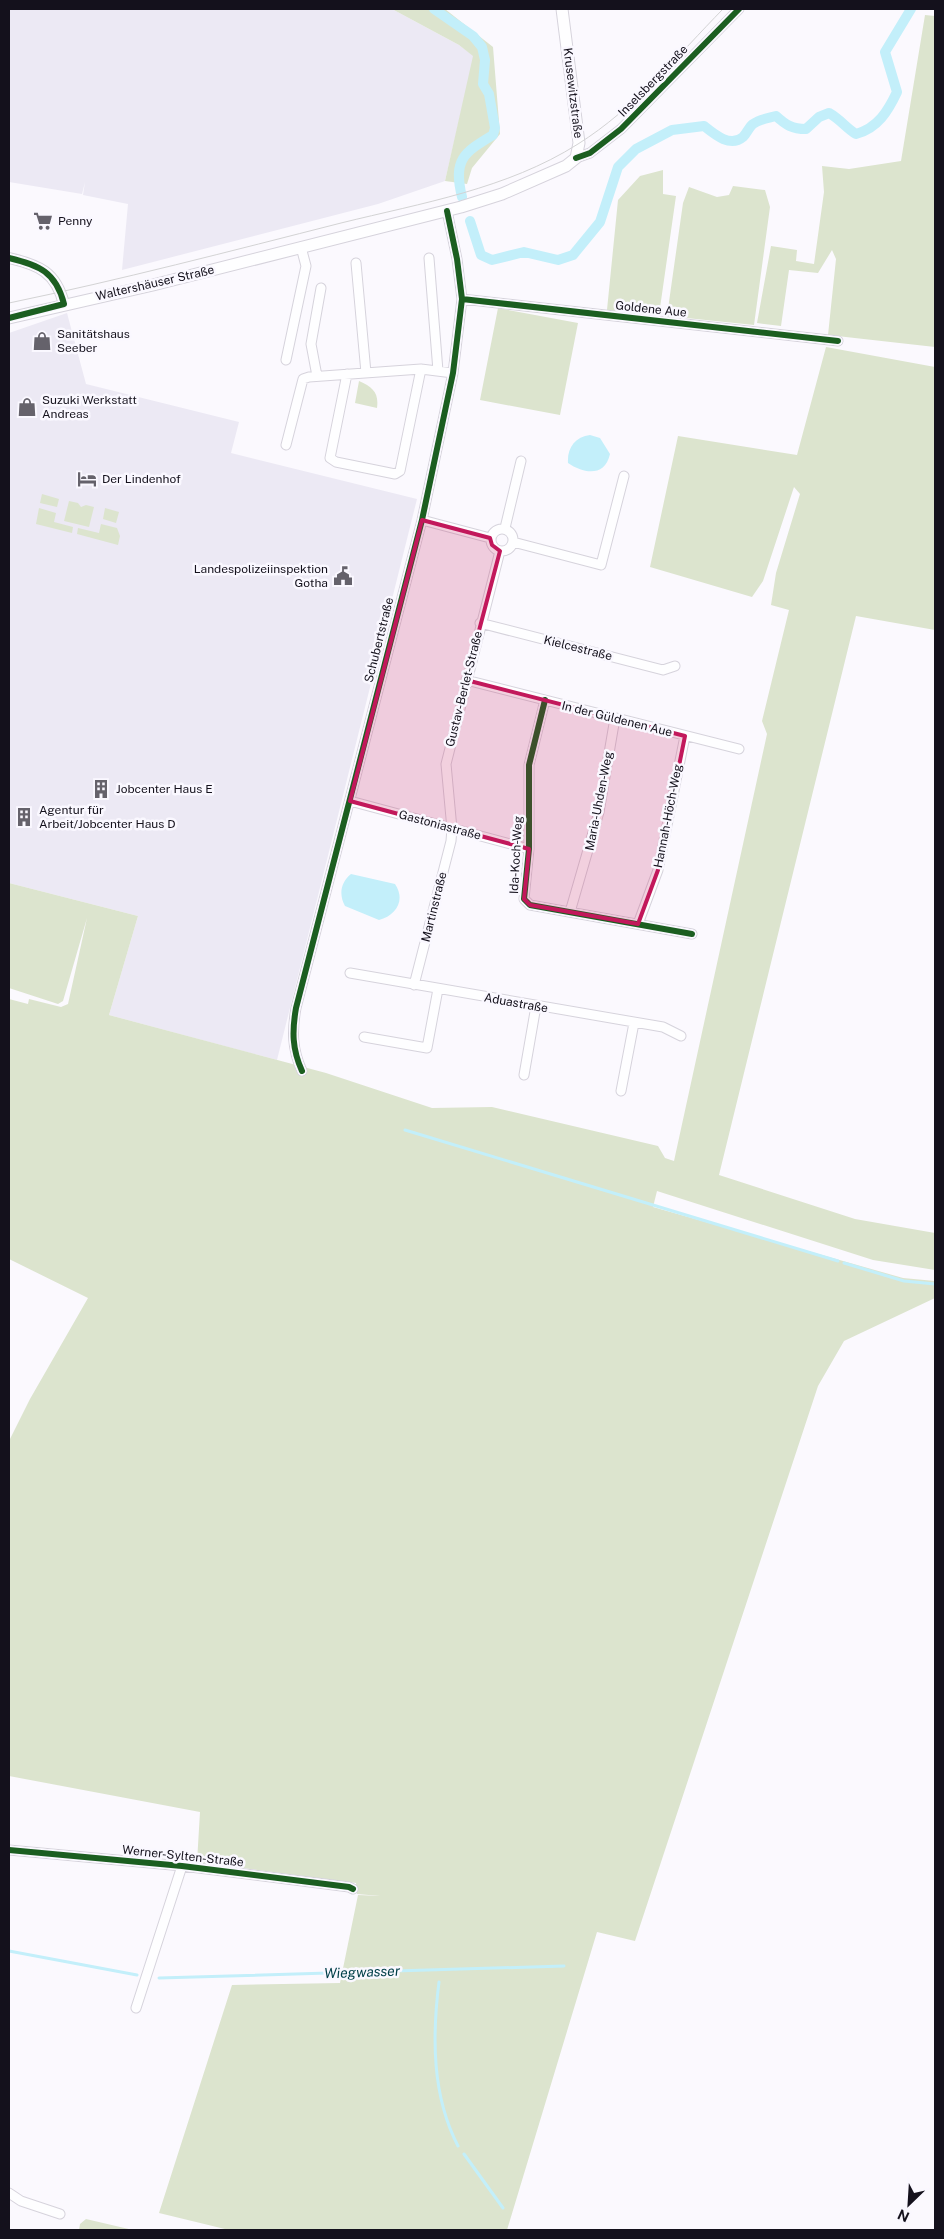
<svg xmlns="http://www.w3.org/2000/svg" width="944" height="2239" font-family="'Public Sans',sans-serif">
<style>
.built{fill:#ece9f4}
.green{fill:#dce4ce}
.water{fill:#c3effa}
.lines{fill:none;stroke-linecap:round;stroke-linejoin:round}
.stream{stroke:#c3effa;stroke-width:3}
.canal{stroke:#c3effa;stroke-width:10}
.minor-casing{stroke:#d6d3dc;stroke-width:11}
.tertiary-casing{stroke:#d6d3dc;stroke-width:12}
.secondary-casing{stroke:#d6d3dc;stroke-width:13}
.minor{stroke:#fefeff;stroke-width:9}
.tertiary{stroke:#fefeff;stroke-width:10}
.secondary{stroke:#fefeff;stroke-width:11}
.tram{stroke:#d3d3d4;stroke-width:1}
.cycleway-casing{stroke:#faf8ff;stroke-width:9}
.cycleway{stroke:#1b5e20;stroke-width:6}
.marked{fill:#c2185b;fill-opacity:0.2;stroke:#c2185b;stroke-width:4;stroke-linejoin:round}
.labels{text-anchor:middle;stroke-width:5;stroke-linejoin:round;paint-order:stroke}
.street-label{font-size:12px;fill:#14111c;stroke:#faf8ff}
.poi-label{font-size:12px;fill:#14111c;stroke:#faf8ff;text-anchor:start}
.water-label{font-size:14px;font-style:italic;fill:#024049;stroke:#faf8ff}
</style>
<rect width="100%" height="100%" fill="#fbf9fe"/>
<path class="built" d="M9,9H392L459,45L474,56L445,181L378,204L122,270L128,204L83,195L85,182L82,194L9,182Z
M67,313L86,384L239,422L231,453L417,499L277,1060L109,1015L138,916L9,883V333Z"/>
<path class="green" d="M392,9H445L493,47L500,134L472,168L467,184L445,181L473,56L459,45Z
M925,15L935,16V347L828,335L836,259L832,250L818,273L789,270L781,326L757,323L771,246L797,250L796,261L814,264L824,192L822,166L849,169L901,161Z
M663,170V194L676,196L659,315L607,310L618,200L640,176Z
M733,186L765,190L770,207L754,325L667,316L683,203L689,187L717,197L729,195Z
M498,308L578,323L560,415L480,400Z
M826,347L935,367V630L856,616L719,1175L855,1219L935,1233V1270L873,1260L657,1191L653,1207L903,1278L935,1281V1298L844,1341L818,1386L635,1941L597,1932L507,2230H229L159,2213L232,1985L340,1983L358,1895L380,1896L357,1894L356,1883L197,1862L200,1812L9,1776V1441L30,1399L88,1298L9,1259V999L28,1004L29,999L61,1007L68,1004L87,918L63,1001L58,1004L9,988V883L138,916L109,1015L326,1073L432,1108L492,1107L658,1146L665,1158L674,1161L767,734L762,721L789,610L771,605L776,573L800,494L794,487L763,581L752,597L650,567L678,436L797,455Z
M359,381C373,387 379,393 377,408L355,403Z
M42,494L59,499L57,507L40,503Z
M69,501L78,503L81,507L86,505L94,507L89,527L64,521Z
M39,508L56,513L54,522L73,527L72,533L36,524Z
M105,508L119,512L116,523L103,519Z
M101,524L117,528L120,536L118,545L77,534L78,528L99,533Z
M86,2219L133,2230H79L80,2224Z"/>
<path class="water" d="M590,435L600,438L610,454C605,477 584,474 568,463C567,448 575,437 590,435Z
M351,874L395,884C406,900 396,916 379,920L345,906C339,895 340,883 351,874Z"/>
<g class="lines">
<path class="stream" d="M405,1130L838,1261
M844,1263L904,1281L935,1284
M9,1951L137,1975
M159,1978L564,1966
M439,1982C432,2037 432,2096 458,2146
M464,2154L503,2208"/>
<path class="canal" d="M434,9L473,36L482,47L485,60L483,84L489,94L495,128L493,135C463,153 453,160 462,197
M470,221L481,255L492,260L524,252L558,260L573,255L600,222L618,167L636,149L672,130L704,126C714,134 730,148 743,137C747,133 749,127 753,124C760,119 769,118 776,116C786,125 792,129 806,129L819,117L829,113C840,119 846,128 856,134C878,128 888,111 897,92L885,52L911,9"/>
<g class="minor-casing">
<path id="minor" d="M576,158L590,153L621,129L739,9
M429,258L438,371
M356,263L366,373
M462,299L838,341
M286,360L306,266L301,247
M347,374L330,458L336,462L395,474L400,471L421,369
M317,376L311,344L321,288
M286,445L303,379L309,377L421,369L453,373
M422,520L490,538
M505,528L521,461
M491 540a11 11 0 1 1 22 0a11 11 0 1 1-22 0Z
M513,542L601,565L624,476
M480,623L663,670L675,666
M466,680L739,749
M545,700L529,765V849L524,899L530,905L692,934
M350,801L529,849
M570,912L599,812L615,718
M638,924L658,870L685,736
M350,973L663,1027L681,1036
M414,985L451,841L452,829L446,764L500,551
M364,1037L427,1048L438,989
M302,1071C292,1049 292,1031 296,1008L422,520L453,373L462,299L457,259L447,211
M524,1075L536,1006
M621,1091L634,1023
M9,1850L182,1866L349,1887L353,1889
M136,2008L182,1866
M9,2193L21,2201L60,2214"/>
</g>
<g class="tertiary-casing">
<path id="tertiary" d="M9,258C39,265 56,272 64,304"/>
</g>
<g class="secondary-casing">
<path id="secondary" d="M9,318L153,285L461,207L502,194L566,166L576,158L579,143L562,9"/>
</g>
<use href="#minor" class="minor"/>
<use href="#tertiary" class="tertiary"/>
<use href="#secondary" class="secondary"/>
<path class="tram" d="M9,303C120,280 231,251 341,223C422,203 507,189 578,144C634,109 677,56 723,9"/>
<g class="cycleway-casing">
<path id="cycleway" d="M576,158L590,153L621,129L739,9
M9,258C39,265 56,272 64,304L9,318
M462,299L838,341
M545,700L529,765V849L524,899L530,905L692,934
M302,1071C292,1049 292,1031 296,1008L422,520L453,373L462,299L457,259L447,211
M9,1850L182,1866L349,1887L353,1889"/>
</g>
<use href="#cycleway" class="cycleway"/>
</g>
<path class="marked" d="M422,520L490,538L492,545L500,551L466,680L685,736L658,870L638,924L530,905L524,899L529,849L350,801Z"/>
<defs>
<g id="supermarket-bare" transform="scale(1.5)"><path d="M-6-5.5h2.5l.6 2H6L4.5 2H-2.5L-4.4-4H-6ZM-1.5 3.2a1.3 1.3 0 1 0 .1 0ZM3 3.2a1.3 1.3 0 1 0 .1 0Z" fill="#65626b" stroke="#faf8ff" stroke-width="2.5" paint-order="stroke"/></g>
<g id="shop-bare" transform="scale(1.5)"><path d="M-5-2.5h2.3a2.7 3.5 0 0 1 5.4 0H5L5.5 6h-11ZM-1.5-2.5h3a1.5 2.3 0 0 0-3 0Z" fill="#65626b" stroke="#faf8ff" stroke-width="2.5" paint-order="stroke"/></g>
<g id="hotel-bare" transform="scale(1.5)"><path d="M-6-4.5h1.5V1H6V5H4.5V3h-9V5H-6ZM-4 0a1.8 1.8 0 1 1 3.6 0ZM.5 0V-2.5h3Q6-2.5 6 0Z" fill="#65626b" stroke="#faf8ff" stroke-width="2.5" paint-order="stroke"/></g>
<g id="civic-bare" transform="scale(1.5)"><path d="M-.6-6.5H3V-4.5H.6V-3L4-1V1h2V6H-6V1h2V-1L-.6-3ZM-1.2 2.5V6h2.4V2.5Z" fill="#65626b" stroke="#faf8ff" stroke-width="2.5" paint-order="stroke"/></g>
<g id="building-bare" transform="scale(1.5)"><path d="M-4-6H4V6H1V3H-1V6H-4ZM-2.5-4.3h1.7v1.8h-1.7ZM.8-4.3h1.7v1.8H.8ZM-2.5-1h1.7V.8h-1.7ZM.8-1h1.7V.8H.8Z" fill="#65626b" stroke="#faf8ff" stroke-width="2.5" paint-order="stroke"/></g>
</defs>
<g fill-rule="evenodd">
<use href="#supermarket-bare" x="43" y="221"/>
<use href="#shop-bare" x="42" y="341"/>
<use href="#shop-bare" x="27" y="407"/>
<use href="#hotel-bare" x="87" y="479"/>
<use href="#civic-bare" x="343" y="576"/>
<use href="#building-bare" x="101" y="789"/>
<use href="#building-bare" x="24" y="817"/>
</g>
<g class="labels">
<g class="street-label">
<text transform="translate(653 81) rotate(-46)" y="4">Inselsbergstraße</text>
<text transform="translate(573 93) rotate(83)" y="4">Krusewitzstraße</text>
<text transform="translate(155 283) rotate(-13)" y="4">Waltershäuser Straße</text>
<text transform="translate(651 309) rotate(6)" y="4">Goldene Aue</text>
<text transform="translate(379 640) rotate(-76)" y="4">Schubertstraße</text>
<text transform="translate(578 648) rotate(14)" y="4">Kielcestraße</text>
<text transform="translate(464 689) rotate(-76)" y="4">Gustav-Berlet-Straße</text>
<text transform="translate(617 719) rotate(14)" y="4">In der Güldenen Aue</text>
<text transform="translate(599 801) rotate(-79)" y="4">Maria-Uhden-Weg</text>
<text transform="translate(668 816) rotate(-79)" y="4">Hannah-Höch-Weg</text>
<text transform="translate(440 825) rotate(15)" y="4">Gastoniastraße</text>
<text transform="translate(516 855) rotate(-87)" y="4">Ida-Koch-Weg</text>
<text transform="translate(434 907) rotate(-76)" y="4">Martinstraße</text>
<text transform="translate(516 1003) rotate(10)" y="4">Aduastraße</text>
<text transform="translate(183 1856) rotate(6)" y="4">Werner-Sylten-Straße</text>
</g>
<g class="poi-label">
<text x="58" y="225">Penny</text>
<text x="57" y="338">Sanitätshaus<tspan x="57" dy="14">Seeber</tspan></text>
<text x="42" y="404">Suzuki Werkstatt<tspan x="42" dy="14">Andreas</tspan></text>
<text x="102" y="483">Der Lindenhof</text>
<text x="328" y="573" text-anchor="end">Landespolizeiinspektion<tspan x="328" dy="14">Gotha</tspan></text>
<text x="116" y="793">Jobcenter Haus E</text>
<text x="39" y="814">Agentur für<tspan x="39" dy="14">Arbeit/Jobcenter Haus D</tspan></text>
</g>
<g class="water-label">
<text transform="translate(362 1972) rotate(-2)" y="5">Wiegwasser</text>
</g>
</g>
<rect width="944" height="2239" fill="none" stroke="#14111c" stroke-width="20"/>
<g transform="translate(909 2204) rotate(205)" stroke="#faf8ff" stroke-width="4" paint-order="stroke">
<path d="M0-4L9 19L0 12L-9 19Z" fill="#14111c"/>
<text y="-8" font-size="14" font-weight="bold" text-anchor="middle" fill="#14111c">N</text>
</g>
</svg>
